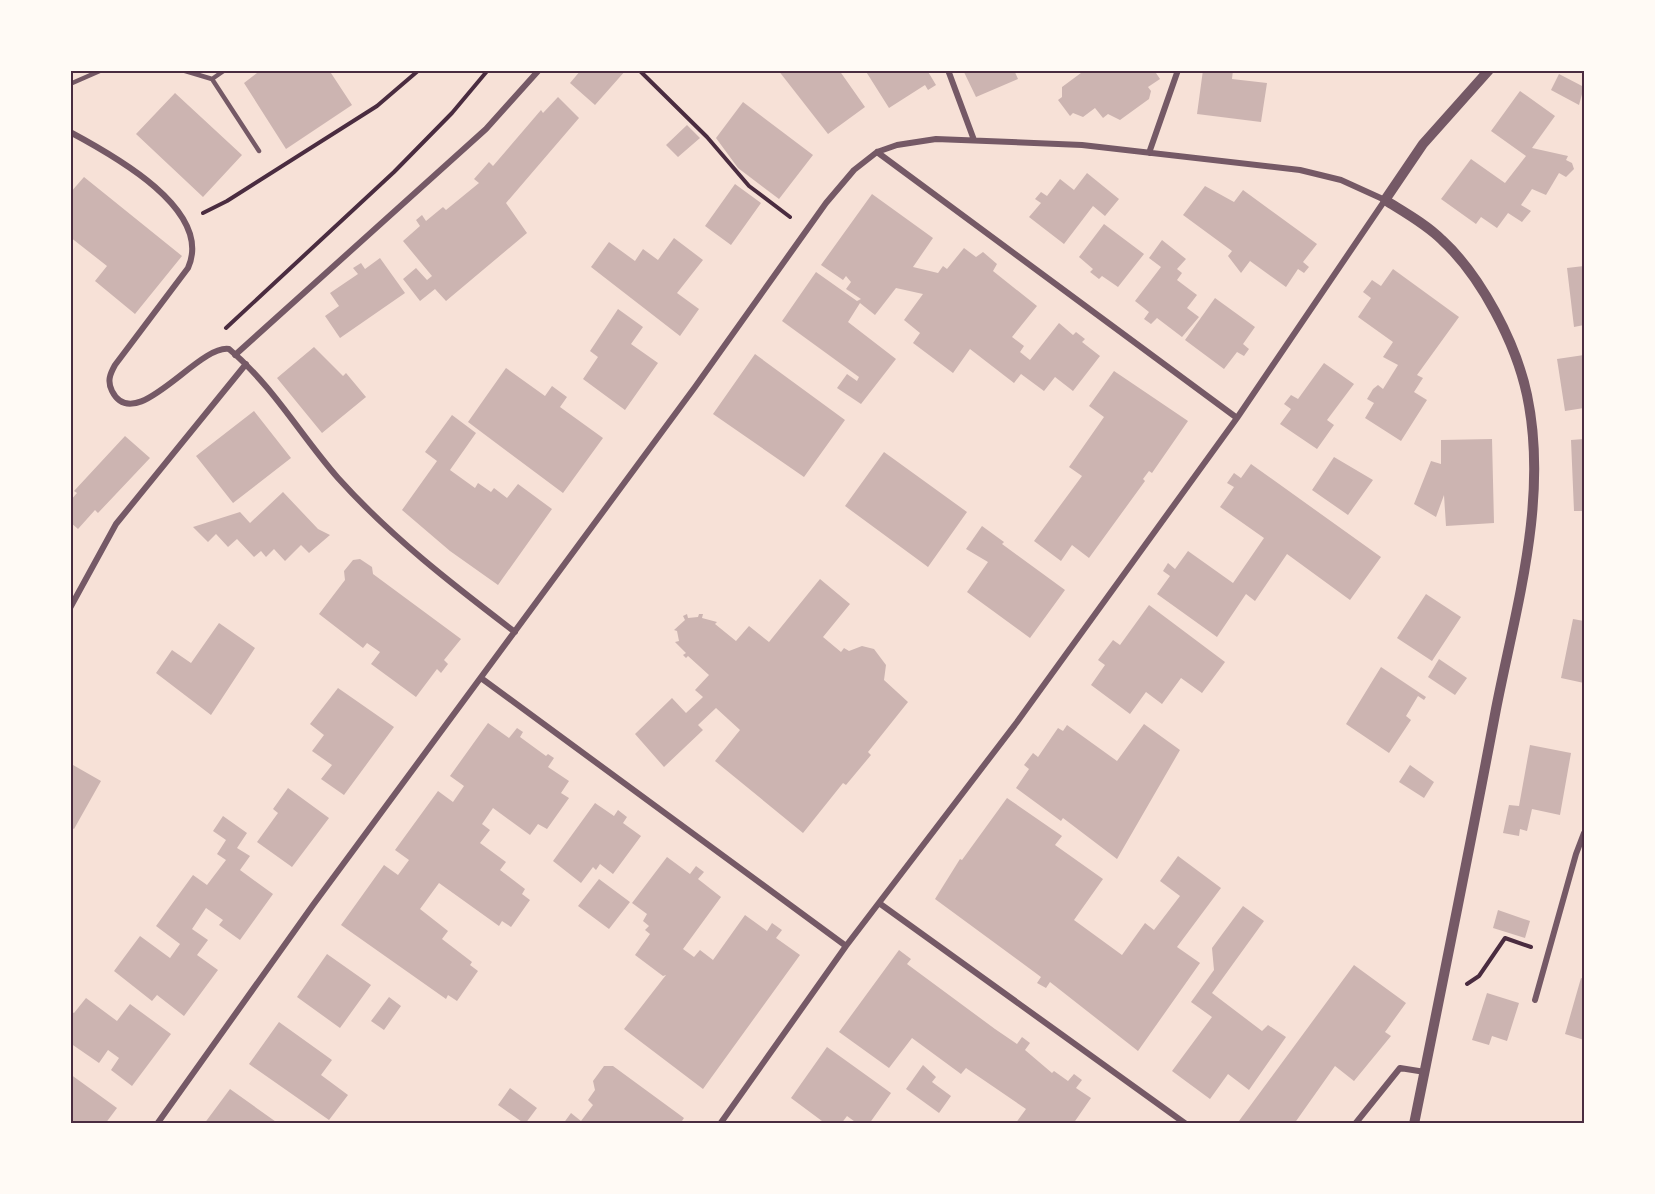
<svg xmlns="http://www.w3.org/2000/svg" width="1655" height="1194" font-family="'Fira Sans',sans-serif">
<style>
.building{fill:#ccb4b1}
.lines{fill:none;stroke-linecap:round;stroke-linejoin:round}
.path{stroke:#4a2c40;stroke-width:4}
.service{stroke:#755966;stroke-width:4.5}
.minor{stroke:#755966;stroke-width:6}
.tertiary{stroke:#755966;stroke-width:10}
.neatline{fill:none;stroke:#4a2c40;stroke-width:2}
</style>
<rect width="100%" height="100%" fill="#f7e1d7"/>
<path class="building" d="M261,70H329L352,105L286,149L244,83Z
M581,70H626L595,105L570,83Z
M778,70H839L865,107L828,134Z
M865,70H927L936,85L928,90L925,85L889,108Z
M963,70H1014L1018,79L976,97Z
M1085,70H1154L1160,79L1148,87L1151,91L1149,99L1120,120L1108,114L1103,118L1095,108L1083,117L1073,113L1070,116L1058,100L1062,97V87Z
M1203,70H1233L1232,79L1267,83L1261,122L1197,114Z
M1559,74L1584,87L1579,105L1551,90Z
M1520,91L1555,116L1532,148L1568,156L1566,160L1572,163L1574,169L1566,177L1559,173L1546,195L1532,189L1521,205L1531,211L1522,222L1508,213L1497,228L1481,217L1476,224L1441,199L1471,159L1505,183L1526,156L1491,131Z
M175,93L242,155L203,197L136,134Z
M558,97L579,118L506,203L527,233L446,301L435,289L420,301L403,279L416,268L427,280L432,276L403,241L420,226L416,220L422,215L426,221L443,207L446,210L479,183L474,179L489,162L493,166L541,110L543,113Z
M743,102L813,155L779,199L738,168L716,138Z
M687,125L700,138L678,157L666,145Z
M1087,173L1119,199L1105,216L1093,206L1064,244L1029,217L1041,203L1035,199L1041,192L1047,196L1060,179L1074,190Z
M84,177L182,256L135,314L95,281L107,266L70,237V193Z
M735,184L761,203L731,245L705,226Z
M1205,186L1234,202L1243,190L1317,244L1303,262L1309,267L1304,273L1298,269L1286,287L1250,261L1241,273L1228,256L1232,251L1183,215Z
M872,194L933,238L913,267L938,273L943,266L947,269L964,248L976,257L983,252L997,264L993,271L1037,306L1012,337L1024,346L1020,352L1030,360L1059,323L1073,335L1076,332L1085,339L1082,342L1100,356L1073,391L1055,377L1044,391L1021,374L1014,383L970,349L953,373L913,343L920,333L904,320L923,294L896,288L875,315L860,303L848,322L896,359L861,404L837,388L847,374L857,381L859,377L782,321L816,272L857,301L861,299L846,289L851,282L846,276L843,280L821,265Z
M1104,224L1144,254L1118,287L1102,276L1099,279L1090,272L1093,269L1079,257Z
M674,238L703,260L677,293L699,309L680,336L591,267L609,242L635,261L643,249L658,260Z
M1162,240L1186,259L1177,269L1182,273L1177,280L1197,295L1187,308L1199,317L1182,337L1157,318L1151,324L1144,319L1149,312L1135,301L1161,267L1149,258Z
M380,258L405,293L340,338L325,316L339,306L330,293L358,274L353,268L361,263L365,269Z
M1584,266V325L1574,327L1567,268Z
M1393,269L1459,317L1417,375L1423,378L1414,392L1427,400L1401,441L1365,418L1374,403L1367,399L1373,389L1378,385L1383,389L1398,365L1383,357L1393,342L1358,317L1371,298L1363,292L1372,280L1381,286Z
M1215,298L1255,327L1243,344L1249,349L1244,356L1237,352L1224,369L1185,340Z
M618,309L643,327L631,344L658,363L625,410L583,379L598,357L590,351Z
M314,347L343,376L346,373L366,397L322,433L277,378Z
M755,354L845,420L804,477L713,414Z
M1584,355V408L1565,411L1557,359Z
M1324,363L1354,384L1327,420L1334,425L1317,449L1280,424L1291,409L1284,404L1291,395L1298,399Z
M506,368L545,396L552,386L567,397L560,407L603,438L563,493L468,422Z
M1114,371L1188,421L1152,473L1149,471L1143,479L1145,481L1089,558L1072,545L1061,561L1034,541L1082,476L1069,467L1104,417L1089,406Z
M254,411L291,458L233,503L196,456Z
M452,415L476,433L450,470L475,488L478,483L491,492L494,488L507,498L518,484L552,509L498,585L450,551L402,510L437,461L425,452Z
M125,436L150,458L98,513L95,510L78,529L70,522V501L77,493L74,491Z
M1492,439L1494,523L1446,526L1444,495L1436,517L1414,504L1431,461L1441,464V440Z
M1584,439V511H1574L1571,440Z
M884,452L967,512L928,567L845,506Z
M1334,457L1373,480L1348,515L1312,490Z
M1251,464L1381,557L1350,600L1287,554L1255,601L1246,594L1217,637L1157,594L1170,576L1163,571L1168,563L1175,569L1188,551L1233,583L1264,538L1220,507L1234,487L1227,483L1234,473L1241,478Z
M283,492L318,529L330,535L309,553L301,545L285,561L274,549L266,557L261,551L254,557L237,539L228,547L216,534L208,542L193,527L240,512L250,523Z
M982,526L1004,542L1002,544L1065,590L1030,638L967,592L988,562L966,549Z
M360,559L372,567L373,574L461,639L444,660L448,664L441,673L437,669L416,697L371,664L380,652L367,643L363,648L319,614L345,580L344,571L353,560Z
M820,579L850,604L823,637L841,652L844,648L849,651L862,646L874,649L886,665L884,680L908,702L868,752L871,755L846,785L843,783L803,833L715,761L740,730L716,708L698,725L703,730L664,767L635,734L672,698L686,713L703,697L695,690L709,675L688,656L686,658L683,655L686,653L675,642L679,641L677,631L674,630L685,620L683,616L687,614L688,618L698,617L699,614H703L702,618L717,622L715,624L736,641L749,626L769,642Z
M1426,594L1461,617L1432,661L1397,638Z
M1149,605L1225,662L1202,693L1181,678L1162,704L1146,692L1130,714L1091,685L1105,665L1098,660L1113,640L1120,645Z
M1573,619L1584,621V683L1561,678Z
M219,623L255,648L211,715L156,673L172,650L191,663Z
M1439,659L1467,678L1455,695L1428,677Z
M1381,667L1426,697L1424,700L1418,696L1406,716L1411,720L1389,753L1346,724Z
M338,688L394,727L344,795L321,779L332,765L312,751L324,735L310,724Z
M488,723L509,738L517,728L523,732L520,737L546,756L548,754L554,758L548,767L569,781L561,793L569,798L547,829L538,824L530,835L493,808L482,824L490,830L480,843L506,862L500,870L525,889L522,894L530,900L511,927L502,921L499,926L439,883L420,909L448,931L442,939L472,962L470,965L478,971L457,1001L448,995L446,999L341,925L384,865L398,875L409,860L395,850L438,791L453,802L464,786L450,776Z
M1144,724L1180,750L1117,859L1063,818L1061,821L1016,788L1029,769L1024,765L1033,753L1038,757L1058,728L1063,731L1067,725L1117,761Z
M1530,745L1571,753L1560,815L1532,809L1527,831L1520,829L1519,836L1503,833L1509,805L1519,806Z
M73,765L101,781L74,829L70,827V770Z
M1410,765L1434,782L1424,798L1399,782Z
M288,788L329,818L292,867L257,842L278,813L273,809Z
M1007,798L1062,836L1055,845L1103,879L1074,920L1122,955L1145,923L1154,930L1180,896L1160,881L1178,856L1221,888L1177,947L1200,963L1138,1051L1050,982L1046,988L1037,983L1041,977L935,899L960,859L962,860Z
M595,803L614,816L618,810L627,817L623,823L641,836L613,874L600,864L596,870L593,867L581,883L553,861Z
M223,816L247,833L237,848L250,856L240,870L273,894L240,940L219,925L223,920L206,908L192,929L208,940L197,955L218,970L184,1016L157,995L152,1001L114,971L140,936L170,958L180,944L156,926L193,875L207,885L226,860L217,854L226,840L213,831Z
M667,857L690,874L696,866L704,872L698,879L721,897L683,949L694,957L700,950L713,960L745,915L767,931L772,923L782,930L776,938L800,955L703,1089L624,1029L666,975L663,976L635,955L650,934L645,930L649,926L643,921L647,914L632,903Z
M599,879L630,902L609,929L578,906Z
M1243,906L1264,921L1212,993L1262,1031L1268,1025L1286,1037L1249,1090L1228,1074L1210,1099L1172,1071L1212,1017L1191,1002L1214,970L1212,948Z
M1498,910L1530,921L1525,938L1493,928Z
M899,950L911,959L907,964L995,1029L1017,1044L1022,1037L1030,1043L1025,1050L1052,1073L1054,1071L1068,1081L1074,1074L1082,1080L1076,1088L1091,1098L1073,1124H1015L1026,1109L966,1068L961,1074L912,1038L889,1068L839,1032Z
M327,954L371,985L340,1028L297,997Z
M1354,965L1406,1003L1385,1032L1391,1036L1354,1081L1335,1066L1294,1124H1242L1239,1121Z
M1581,978L1584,979V1040L1565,1034Z
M1487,993L1519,1003L1507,1041L1492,1036L1489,1045L1472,1040Z
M389,997L401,1006L384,1030L371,1021Z
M86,998L117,1021L130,1004L171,1034L132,1086L111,1070L119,1058L108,1050L99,1063L70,1043V1011L74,1013Z
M279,1022L332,1060L321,1075L348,1095L329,1120L249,1064Z
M827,1047L891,1093L869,1124H858L847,1116L841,1124H826L791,1098Z
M923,1065L936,1077L932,1082L951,1096L939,1113L906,1089Z
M604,1066H613L684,1118L680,1124H563L571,1113L581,1121L593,1105L588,1100L595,1090L593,1081Z
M70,1074L117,1108L105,1124H70Z
M510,1088L537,1108L525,1124L498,1105Z
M230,1089L279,1124H204Z"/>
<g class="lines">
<path class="path" d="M639,70L707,137L749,186L790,217
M203,213L227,201L377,106L419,70
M226,328L394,172L452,113L488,70
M1467,984L1479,976L1505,938L1531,947"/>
<path class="service" d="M182,70L212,79L259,151
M212,79L225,70
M70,84L102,70"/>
<path class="minor" d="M948,70L974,140
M70,132C113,155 214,210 188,268L115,365C110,374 107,381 112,391C135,437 198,344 229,349C273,386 301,436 338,478C391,537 452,584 515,632
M877,152L1237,418
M1149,153L1178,70
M235,355L486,129L539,70
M70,608L116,524L246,364
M481,678L846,946
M879,903L1186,1124
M1535,1000L1576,854L1584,833
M157,1124L313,905L695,387L826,203L854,170L877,152L897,145L936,139L1082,145L1300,170L1341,180L1385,200L1237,418L1017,722L846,946L720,1124
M1355,1124L1400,1068L1425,1072"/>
<path class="tertiary" d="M1414,1124C1442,985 1470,848 1496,709C1516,607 1549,499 1527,395C1516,343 1481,276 1442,240C1426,224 1404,212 1385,200L1423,144L1489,70"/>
</g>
<rect width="1655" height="1194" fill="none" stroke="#fffaf5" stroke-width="144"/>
<rect x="72" y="72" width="1511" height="1050" class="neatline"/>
</svg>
